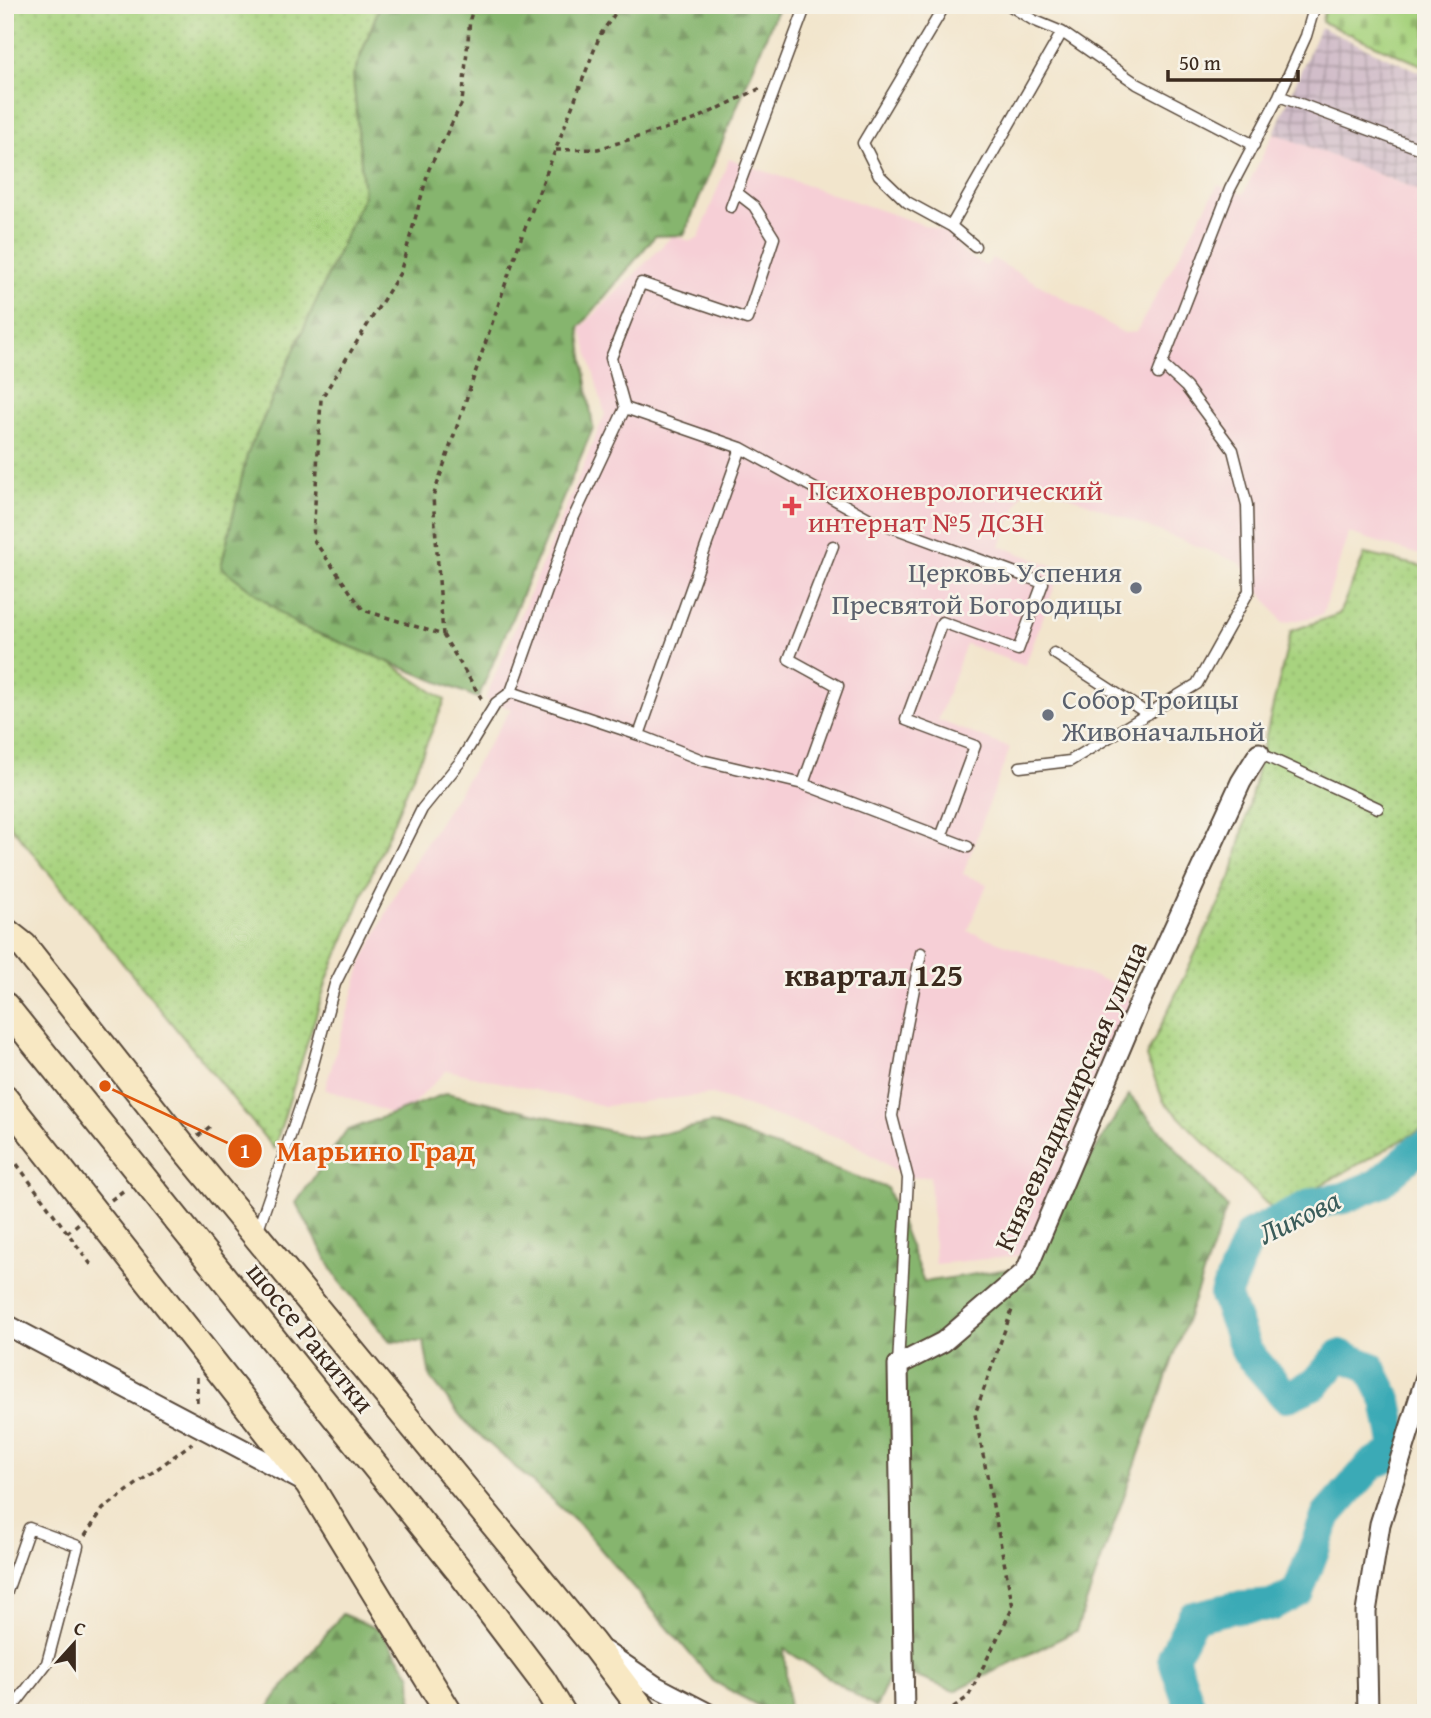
<svg xmlns="http://www.w3.org/2000/svg" width="1431" height="1718" font-family="'Gentium Book Plus',serif">
<style>
.built{fill:#f6cfd6}
.industrial{fill:url(#industrial-grid)}
.grass{fill:url(#grass-dots);stroke:#727e4e;stroke-width:2}
.forest{fill:url(#forest-firs);stroke:#607046;stroke-width:2}
.cemetery{fill:url(#cemetery-stones);stroke:#727e4e;stroke-width:2}
.park{fill:url(#park-tufts);stroke:#727e4e;stroke-width:2}
.lines{fill:none;stroke-linecap:round;stroke-linejoin:round}
.river{stroke:#3aaab6;stroke-width:32}
.lane-casing{stroke:#564638;stroke-width:13}
.street-casing{stroke:#564638;stroke-width:23}
.secondary-casing{stroke:#564638;stroke-width:30}
.path{stroke:#564638;stroke-width:3.5;stroke-dasharray:5 5;stroke-linecap:butt}
.lane{stroke:#fff;stroke-width:10}
.street{stroke:#fff;stroke-width:19}
.secondary{stroke:#f8e8c3;stroke-width:26}
.health-dot{fill:#e0444e;stroke:#f7f3e8;stroke-width:2.5}
.worship-dot{fill:#6b7280;stroke:#f7f3e8;stroke-width:2.5}
.labels{text-anchor:middle;stroke-width:5;stroke-linejoin:round;paint-order:stroke}
.health-label{font-size:28px;fill:#be3a42;stroke:#f7f3e8;text-anchor:start}
.worship-label{font-size:28px;fill:#5b616d;stroke:#f7f3e8;text-anchor:end}
.street-label{font-size:28px;fill:#3b2a1e;stroke:#f7f3e8}
.water-label{font-size:30px;font-style:italic;fill:#3b5d5b;stroke:#f7f3e8}
.quarter-label{font-size:32px;font-weight:bold;fill:#3b2a1e;stroke:#f7f3e8}
.leader{fill:none;stroke:#df570d;stroke-width:2.5}
.callout-dot{fill:#df570d;stroke:#f7f3e8;stroke-width:2.5}
.mark-label{font-size:21px;text-anchor:middle;font-weight:bold;fill:#fff}
.callout-label{font-size:30px;text-anchor:middle;font-weight:bold;fill:#df570d;stroke:#f7f3e8;stroke-width:5;stroke-linejoin:round;paint-order:stroke}
</style>
<defs>
<pattern id="industrial-grid" width="8" height="8" patternUnits="userSpaceOnUse" patternTransform="scale(1.75)"><rect width="8" height="8" fill="#d1bdc9"/><path d="M0 4h8M4 0v8" fill="none" stroke="#ab9aa3"/></pattern>
<pattern id="grass-dots" width="8" height="8" patternUnits="userSpaceOnUse" patternTransform="scale(1.75)"><rect width="8" height="8" fill="#a8d37f"/><path d="M2 2h.1M6 6h.1" fill="none" stroke="#92b56d" stroke-width="1.8" stroke-linecap="round"/></pattern>
<pattern id="forest-firs" width="22" height="20" patternUnits="userSpaceOnUse" patternTransform="scale(1.75)"><rect width="22" height="20" fill="#86b56e"/><path d="M5 1l3.5 6h-7zM16 11l3.5 6h-7z" fill="#6f935a"/></pattern>
<pattern id="cemetery-stones" width="16" height="16" patternUnits="userSpaceOnUse" patternTransform="scale(1.75)"><rect width="16" height="16" fill="#a8d37f"/><path d="M2 7V4a2 2 0 0 1 4 0v3zM10 15v-3a2 2 0 0 1 4 0v3z" fill="#92b56d"/></pattern>
<pattern id="park-tufts" width="24" height="20" patternUnits="userSpaceOnUse" patternTransform="scale(1.75)"><rect width="24" height="20" fill="#a8d37f"/><path d="M3 7l-1-3M5 7V3M7 7l1-3M15 17l-1-3M17 17v-4M19 17l1-3" fill="none" stroke="#92b56d"/></pattern>
</defs>
<rect width="100%" height="100%" fill="#f7f3e8"/>
<filter id="ink" filterUnits="userSpaceOnUse"><feTurbulence type="fractalNoise" baseFrequency=".0143" numOctaves="2"/><feDisplacementMap in="SourceGraphic" scale="14" xChannelSelector="R" yChannelSelector="G"/><feConvolveMatrix kernelMatrix="1 2 1 2 8 2 1 2 1" color-interpolation-filters="sRGB"/></filter>
<filter id="wash" filterUnits="userSpaceOnUse"><feTurbulence type="fractalNoise" baseFrequency=".00686" numOctaves="4" result="noise"/><feDisplacementMap in="SourceGraphic" scale="28" xChannelSelector="R" yChannelSelector="G"/><feGaussianBlur stdDeviation="1.57" result="paint"/><feColorMatrix in="noise" values="0 0 0 0 0 0 0 0 0 0 0 0 0 0 0 0 0 1.4 0 .05"/><feComposite in="paint" operator="in"/></filter>
<g filter="url(#wash)">
<rect width="100%" height="100%" fill="#f2e5cc"/>
<path class="built" d="M1274,133L1426,193V557L1349,533L1322,615L1283,623L1240,563L1028,480L1000,546L1061,569L1025,666L966,644L938,720L1010,748L963,874L987,884L968,931L1126,988L1132,1009L1026,1255L935,1264L930,1176L908,1178L851,1142L711,1094L605,1106L447,1070L400,1117L325,1089L362,963L401,883L511,709L485,699L605,414L581,328L672,236L691,241L699,237L729,159L951,234L965,254L986,266L992,258L1124,333L1136,332L1218,185L1243,194Z"/>
<path class="industrial" d="M1320,27L1426,75V193L1274,133Z"/>
<path class="grass" d="M5,5H380L353,76L364,195L247,455L297,625L385,660L445,700L328,977L274,1149L5,819Z
M1365,554L1426,567V1127L1274,1211L1164,1102L1146,1057L1232,876L1291,631L1339,614Z"/>
<path class="forest" d="M380,5H779L684,235L655,236L579,328L593,428L478,698L297,625L221,567L247,455L364,195L353,76Z
M447,1093L640,1138L712,1123L887,1188L924,1282L1023,1267L1129,1095L1227,1207L1076,1631L954,1691L893,1668L876,1708L784,1649L789,1713H771L713,1681L581,1526L466,1423L430,1377L424,1342L390,1341L338,1280L296,1203L346,1131Z
M342,1614L380,1630L411,1675L412,1713H267L272,1701Z"/>
<path class="cemetery" d="M1325,5H1426V67L1322,22Z"/>
<path class="park" d="M1426,1640V1713H1415Z"/>
<g class="lines">
<path class="river" d="M1192,1713L1173,1657L1193,1617L1232,1608L1274,1605L1298,1592L1327,1515L1372,1464L1397,1453L1387,1401L1370,1367L1340,1355L1316,1383L1286,1397L1247,1352L1225,1295L1250,1235L1314,1203L1344,1198L1378,1184L1416,1151L1426,1146"/>
</g>
</g>
<g filter="url(#ink)">
<g class="lines">
<g class="lane-casing">
<path id="lane" d="M945,5L863,143L879,175L907,202L951,226L975,246
M1009,5L1033,20L1062,32L1137,84L1254,145
M1279,96L1426,151
M731,207L806,5
M951,226L1062,32
M1158,374L1230,189L1279,96L1306,36L1315,5
M625,408L741,448L870,519L1043,583L1018,650L942,622L906,720L975,746L941,837
M1054,653L1148,714
M511,692L639,735L702,760L803,784L968,847
M639,735L741,448
M1259,753L1378,808
M1020,767L1070,761L1197,684L1249,591L1247,505L1233,450L1186,387L1162,365
M803,784L838,686L789,659L833,546
M257,1232L306,1090L335,984L422,809L460,762L496,703L511,692L571,523L625,408L611,358L641,283L747,319L774,238L754,206L736,192
M898,1365L908,1178L892,1116L905,1035L921,953
M5,1597L29,1528L78,1546L47,1663L16,1703L5,1699"/>
</g>
<g class="street-casing">
<path id="street" d="M5,1324L301,1480
M604,1651L657,1687L707,1713
M904,1713L898,1365L943,1342L1026,1271L1139,1004L1241,782L1259,753
M1368,1713L1366,1612L1380,1524L1426,1377"/>
</g>
<g class="secondary-casing">
<path id="secondary" d="M5,931L24,946L183,1147L592,1643L645,1713
M5,1006L458,1569L542,1680L562,1713
M5,1099L309,1484L449,1713"/>
</g>
<path class="path" d="M474,5L470,19L462,103L429,169L400,273L321,399L313,539L363,610L443,635L483,701
M556,150L598,149L694,120L761,88
M443,635L433,497L520,241L600,35L621,5
M198,1136L212,1125
M5,1148L92,1266
M111,1200L127,1188
M67,1233L79,1223
M197,1377V1405
M85,1536L103,1509L192,1443
M945,1713L968,1697L1013,1607L975,1414L1013,1307"/>
<use href="#lane" class="lane"/>
<use href="#street" class="street"/>
<use href="#secondary" class="secondary"/>
</g>
</g>
<path class="health-dot" d="M788.5 495.5h7v7h7v7h-7v7h-7v-7h-7v-7h7z"/>
<g class="worship-dot">
<circle cx="1136" cy="588" r="7"/>
<circle cx="1048" cy="715" r="7"/>
</g>
<g class="labels">
<g class="health-label">
<text x="808" y="500">Психоневрологический<tspan x="808" dy="32">интернат №5 ДСЗН</tspan></text>
</g>
<g class="worship-label">
<text x="1122" y="582">Церковь Успения<tspan x="1122" dy="32">Пресвятой Богородицы</tspan></text>
<text x="1062" y="709" text-anchor="start">Собор Троицы<tspan x="1062" dy="32">Живоначальной</tspan></text>
</g>
<g class="street-label">
<text transform="translate(1070 1096) rotate(-66)" y="10">Князевладимирская улица</text>
<text transform="translate(311 1337) rotate(51)" y="10">шоссе Ракитки</text>
</g>
<g class="water-label">
<text transform="translate(1299 1217) rotate(-26)" y="10">Ликова</text>
</g>
<g class="quarter-label">
<text x="874" y="986">квартал 125</text>
</g>
</g>
<path class="leader" d="M105 1086L245 1151"/>
<g class="callout-dot">
<circle cx="105" cy="1086" r="7"/>
<circle cx="245" cy="1151" r="18"/>
</g>
<g class="mark-label">
<text x="245" y="1158">1</text>
</g>
<g class="callout-label">
<text x="376" y="1161">Марьино Град</text>
</g>
<rect width="1431" height="1718" fill="none" stroke="#f7f3e8" stroke-width="28"/>
<g transform="translate(74 1644) rotate(21)" stroke="#f7f3e8" stroke-width="5" paint-order="stroke">
<path d="M0-5L12 26L0 18L-12 26Z" fill="#3b2a1e"/>
<text y="-10" font-size="19" font-weight="bold" text-anchor="middle" fill="#3b2a1e">С</text>
</g>
<path d="M1168 70v10h130v-10" fill="none" stroke="#3b2a1e" stroke-width="3.5"/>
<text x="1179" y="70" font-size="21" fill="#3b2a1e" stroke="#f7f3e8" stroke-width="5" paint-order="stroke">50 m</text>
</svg>
